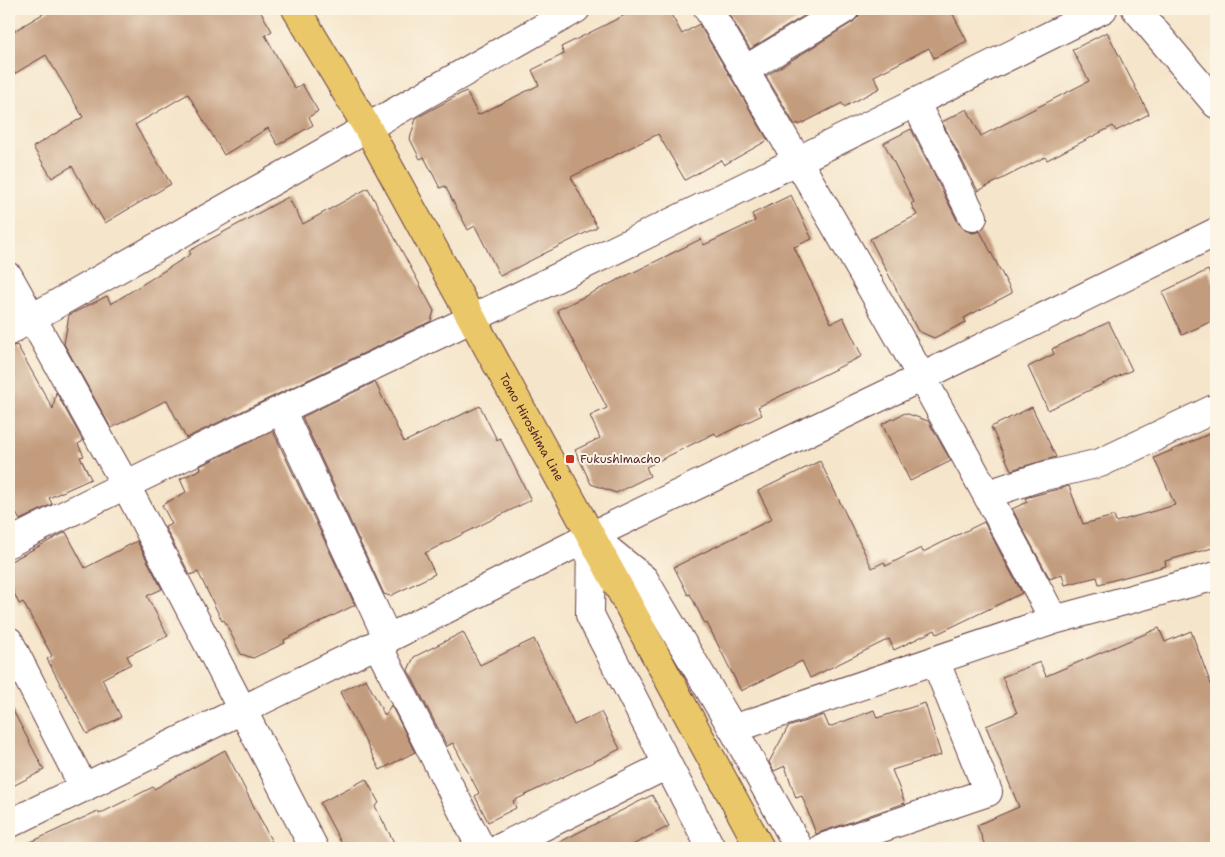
<svg xmlns="http://www.w3.org/2000/svg" width="1225" height="857" font-family="'Shantell Sans',sans-serif">
<style>
.building{fill:#c39c7e}
.lines{fill:none;stroke-linecap:round;stroke-linejoin:round}
.minor-casing{stroke:#643d43;stroke-width:30}
.major-casing{stroke:#643d43;stroke-width:30}
.minor{stroke:#fff;stroke-width:28}
.major{stroke:#eac769;stroke-width:28}
.poi-dot{fill:#c8321e;stroke:#fcf5e5;stroke-width:2}
.labels{text-anchor:middle;stroke-width:4;stroke-linejoin:round;paint-order:stroke}
.street-label{font-size:12px;fill:#4a1f2b;stroke:#fcf5e5}
.poi-label{font-size:12px;fill:#4a1f2b;stroke:#fcf5e5;text-anchor:start}
</style>
<rect width="100%" height="100%" fill="#fcf5e5"/>
<filter id="ink" filterUnits="userSpaceOnUse"><feTurbulence type="fractalNoise" baseFrequency=".02" numOctaves="2"/><feDisplacementMap in="SourceGraphic" scale="10" xChannelSelector="R" yChannelSelector="G"/><feConvolveMatrix kernelMatrix="1 2 1 2 8 2 1 2 1" color-interpolation-filters="sRGB"/></filter>
<filter id="wash" filterUnits="userSpaceOnUse"><feTurbulence type="fractalNoise" baseFrequency=".0096" numOctaves="4" result="noise"/><feDisplacementMap in="SourceGraphic" scale="20" xChannelSelector="R" yChannelSelector="G"/><feGaussianBlur stdDeviation="1.12" result="paint"/><feColorMatrix in="noise" values="0 0 0 0 0 0 0 0 0 0 0 0 0 0 0 0 0 1.4 0 .05"/><feComposite in="paint" operator="in"/></filter>
<g filter="url(#wash)">
<rect width="100%" height="100%" fill="#f5e5ca"/>
<g id="blocks">
<path class="building" d="M51,9H259L272,31L265,35L295,89L302,84L318,111L309,117L313,125L278,145L268,128L224,155L188,94L135,125L171,184L105,223L72,166L52,178L33,147L83,117L46,55L9,77V34Z
M637,9H668L682,34L699,24L768,140L724,165L721,160L685,180L658,134L571,177L597,227L500,276L475,226L468,230L445,186L440,188L424,157L420,159L410,139L416,118L466,91L478,115L539,85L532,70L564,54L561,47Z
M726,9H815L750,49Z
M861,9H950L967,41L934,58L929,48L874,76L880,88L844,107L842,103L799,125L798,123L795,125L766,76L853,22L858,17Z
M1107,32L1149,114L1116,131L1113,126L1047,160L1045,157L978,191L942,122L967,109L981,136L1089,81L1072,50Z
M911,129L959,224L965,230L973,233L980,231L1012,293L964,318L966,322L934,338L918,331L870,239L917,215L911,204L914,202L884,143Z
M368,188L434,311L431,321L186,438L167,400L111,428L64,344L69,315L107,296L111,304L191,254L189,251L288,197L303,224Z
M791,195L812,239L794,247L831,323L843,317L862,356L758,407L762,415L717,437L715,433L646,467L650,476L616,493L591,484L575,450L600,438L590,416L607,408L557,310L701,239L704,245L755,221L752,214Z
M1208,270L1216,288V319L1182,335L1162,292Z
M1109,322L1132,370L1048,410L1028,367L1054,354L1052,349Z
M17,345L53,409L56,392L83,441L78,444L84,456L80,457L91,479L49,498L52,504L20,520L9,501V347Z
M375,382L404,442L480,406L497,440L500,438L531,500L425,553L435,574L390,596L384,594L302,417Z
M1032,407L1056,457L1011,470L991,427Z
M905,413L928,421L951,461L910,481L882,424Z
M273,431L355,605L284,640L285,643L253,658L241,654L224,620L222,621L198,572L190,575L165,527L172,524L162,505L186,492L180,479L201,469L200,466Z
M1216,431V547L1165,561L1166,566L1099,584L1097,577L1065,585L1062,574L1050,579L1012,509L1027,502L1025,498L1069,486L1083,524L1114,516L1116,522L1175,505L1154,458Z
M820,461L872,568L884,562L886,566L921,548L923,552L984,522L1022,593L937,634L935,630L894,650L889,639L810,678L802,661L741,691L707,623L705,624L690,594L688,595L674,567L772,519L758,491Z
M66,532L85,568L137,541L162,589L147,596L168,636L127,656L131,664L102,679L121,717L87,734L47,659L52,656L23,602L19,604L9,582V562Z
M1159,628L1165,642L1191,631L1216,698V848H986L977,825L1019,807L986,726L1017,713L1002,677L1040,662L1046,676Z
M463,632L480,665L534,639L574,725L601,712L620,749L513,801L516,808L488,822L475,796L479,793L453,743L447,746L408,670L414,657Z
M366,679L385,716L391,705L415,752L380,770L340,692Z
M9,703L44,770L9,788Z
M925,703L941,755L892,770L905,803L816,834L802,796L796,798L785,766L774,771L769,762L788,727L824,715L829,727L874,710L877,718Z
M225,750L275,848H18L98,811L99,814L153,787L154,789Z
M366,779L379,803L375,806L397,848H344L320,803Z
M652,795L669,826L627,848H548Z"/>
</g>
</g>
<g filter="url(#ink)">
<use href="#blocks" fill-opacity="0" stroke="#643d43" stroke-width="1"/>
<g class="lines">
<g class="minor-casing">
<path id="minor" d="M708,9C828,210 945,413 1054,620
M1136,9L1216,104
M745,70L845,9
M915,102L973,217
M9,277L125,484L314,848
M9,331L576,9
M281,410L388,639
M988,494L1040,477L1100,463L1216,408
M9,543C162,465 317,393 471,319C683,218 893,114 1103,9
M9,641L84,788
M377,644L481,848
M733,729L1054,620L1216,576
M9,824L377,644L591,536L922,377L1216,232
M500,848L667,765
M711,848L590,615L591,536L644,579L733,729L799,848
M822,848L988,792L935,660"/>
</g>
<g class="major-casing">
<g id="major">
<path id="s1" d="M296,9L367,127L591,536L760,848"/>
</g>
</g>
<use href="#minor" class="minor"/>
<use href="#major" class="major"/>
</g>
</g>
<rect class="poi-dot" x="565" y="454" width="10" height="10" rx="2.5"/>
<g class="labels">
<g class="street-label">
<text dy="4" stroke="none"><textPath href="#s1" startOffset="480">Tomo Hiroshima Line</textPath></text>
</g>
<g class="poi-label">
<text x="580" y="463">Fukushimacho</text>
</g>
</g>
<rect width="1225" height="857" fill="none" stroke="#fcf5e5" stroke-width="30"/>
</svg>
